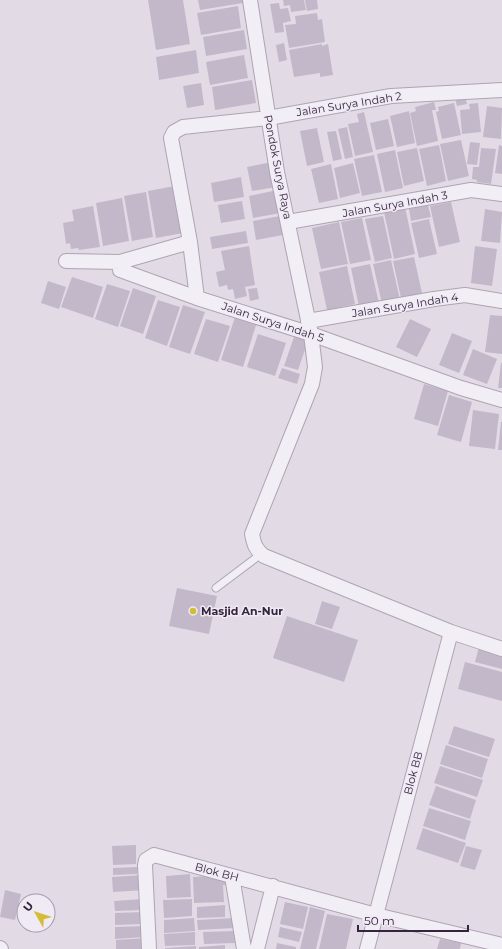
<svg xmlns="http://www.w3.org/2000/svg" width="502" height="949" font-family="Montserrat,sans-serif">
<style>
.building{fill:#c3b8c9}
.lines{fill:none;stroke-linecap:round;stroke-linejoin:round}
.lane-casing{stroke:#aea4b3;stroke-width:9}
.street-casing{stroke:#aea4b3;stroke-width:16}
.lane{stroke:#f2eef5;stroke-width:7}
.street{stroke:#f2eef5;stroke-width:14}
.poi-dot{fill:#d4bc37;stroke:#f0eaf4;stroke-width:1.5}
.labels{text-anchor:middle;stroke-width:3;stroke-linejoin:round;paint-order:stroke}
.street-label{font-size:11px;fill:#34243d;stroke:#f0eaf4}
.poi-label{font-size:11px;font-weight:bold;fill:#34243d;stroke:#f0eaf4;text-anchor:start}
</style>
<rect width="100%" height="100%" fill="#e2dbe6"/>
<path class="building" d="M148,0H183L190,44L156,50Z
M198,0H243V3L200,10Z
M283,0H304L306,10L291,12L290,5L284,6Z
M305,0H317L318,9L307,11Z
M279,3L280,9L288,8L291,21L283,23L284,32L275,33L270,4Z
M238,6L241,28L201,35L197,13Z
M317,13L318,20L322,19L325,42L289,48L285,25L296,24L295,16Z
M244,30L247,49L206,56L203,37Z
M284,43L287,60L279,62L276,45Z
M322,44V46L328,44L333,75L320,77V73L294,77L289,50Z
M196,50L199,73L159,80L156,57Z
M244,55L248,78L210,85L206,62Z
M252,80L256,103L215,110L212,87Z
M201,83L204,105L187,108L183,86Z
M464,92L467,104L457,106L454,94Z
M434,102L436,110H432L438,141L417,146L410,113L416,111L415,107Z
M454,103L461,135L442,139L436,112L439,111L438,107Z
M478,103L481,132L462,134L460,110L470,109L469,104Z
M487,106L502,108L501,139L483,137Z
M409,111L415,143L397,147L390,116Z
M364,112L373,152L355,156L348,124L359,122L357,114Z
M388,119L394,146L376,150L370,123Z
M347,127L353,157L345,159L338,129Z
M317,128L324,162L307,166L300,131Z
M336,131L342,159L333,161L327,132Z
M461,140L469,176L448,181L440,144Z
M470,142L480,143L477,165L467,164Z
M439,145L446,181L427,186L419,149Z
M499,145L502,146V174L495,173Z
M417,148L424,181L404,186L397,152Z
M481,148L496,149L491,184L477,182V180L472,179L473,167H479Z
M395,150L403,188L385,192L377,154Z
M374,155L382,192L362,196L354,159Z
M272,162L276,187L252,191L247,167Z
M353,163L360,193L340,198L334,168Z
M331,164L338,199L319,203L311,169Z
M241,177L244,197L214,202L211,183Z
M175,186L183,233L156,238L148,191Z
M277,190L281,213L253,218L249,196Z
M146,192L153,237L132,241L124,196Z
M122,198L129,241L103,246L96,203Z
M242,201L245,219L221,223L218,205Z
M451,202L460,242L439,247L430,206Z
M428,205L431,217L411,221L409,209Z
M93,206L100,247L79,250L78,248L71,249L70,243L66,244L63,223L74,221L72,210Z
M405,207L415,254L394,259L384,212Z
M485,209L502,212L500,243L481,241Z
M280,216L283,235L256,240L253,221Z
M383,216L392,258L375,262L365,219Z
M362,218L371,260L350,264L341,222Z
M429,219L437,254L419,258L411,223Z
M339,222L348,264L321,269L312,228Z
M246,231L248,243L212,249L210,237Z
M249,246L255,285L245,287L247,296L235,299L233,289L228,290L227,285L219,287L216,272L225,270L221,251Z
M475,246L497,249L492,286L471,283Z
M414,257L422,293L401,298L393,261Z
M391,260L400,300L382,304L373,264Z
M370,264L379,303L359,307L351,268Z
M347,266L355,304L327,310L319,272Z
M72,277L103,287L93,318L61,307Z
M48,281L66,287L59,309L41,303Z
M107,284L130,291L118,327L95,319Z
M133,288L156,296L143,334L120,326Z
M257,288L259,299L250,301L248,289Z
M158,300L180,307L167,346L145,338Z
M183,305L205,312L190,354L169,347Z
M490,315L502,316V354L485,352Z
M235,317L256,325L243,367L221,360Z
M206,319L230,326L218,362L194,354Z
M410,319L431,329L417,357L396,347Z
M452,333L472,341L459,373L439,365Z
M258,334L286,343L275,376L247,367Z
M294,337L308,341L298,370L284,366Z
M473,349L497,359L487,384L463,375Z
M501,363H502V388H498Z
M282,368L300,374L297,384L278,378Z
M424,384L448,391L438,426L414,419Z
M449,395L472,402L461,442L437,435Z
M473,410L499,414L495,449L469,446Z
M501,422H502V450H498Z
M177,588L217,596L209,634L169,626Z
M322,601L340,607L332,629L315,624Z
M287,616L358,640L344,682L273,658Z
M479,647L502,653V669L475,662Z
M465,662L502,672V701L458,689Z
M454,726L495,739L489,757L448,744Z
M446,745L488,759L482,778L440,764Z
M440,766L483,780L477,797L434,783Z
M436,786L476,800L470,819L429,805Z
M429,808L471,821L465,840L423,826Z
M423,828L466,843L458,863L416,849Z
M136,845V864L113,865L112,846Z
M466,846L482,850L475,870L460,866Z
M137,867V874L113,875V868Z
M190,874L191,897L167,898L166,876Z
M144,875L145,890L113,892L112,877Z
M222,875L231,884L223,885L224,902L194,903L193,877Z
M5,890L21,894L15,920L0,917Z
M143,899L144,910L115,911L114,901Z
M192,899V916L164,918L163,900Z
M285,902L308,907L303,929L280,924Z
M225,905V917L197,918V907Z
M310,907L325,911L316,949H300Z
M144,912V924L115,925V913Z
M327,914L353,919L346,949H319Z
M194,918L195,931L164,933V920Z
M234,918V928L198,930L197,920Z
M145,926V937L115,939V927Z
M280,927L302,932L299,942L278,937Z
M234,931L235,943L204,944L203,932Z
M195,932V945L165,946L164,934Z
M147,938V949H116V940Z
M440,939L461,943L460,949H437Z
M277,943L296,947V949H276Z
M225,945V949H199V947Z
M196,946V949H165V948Z"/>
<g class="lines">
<g class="lane-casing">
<path id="lane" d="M216,588L261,554"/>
</g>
<g class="street-casing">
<path id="street" d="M250,0L277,172L311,334L315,367L312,384L252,534C254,544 255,549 264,556L451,632L502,649
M288,222L471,190L502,194
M190,242L120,262V270L197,298L311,334L461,388L502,400
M66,261L120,262
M197,298L190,242L171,138L174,132L183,127L268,118L391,96L502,90
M308,321L434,299L465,295L502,301
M232,876L244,949
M0,948L1,949
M149,949L145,865L146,860L154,855L376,915L502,945
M257,949L273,886
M367,949L451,632"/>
</g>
<use href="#lane" class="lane"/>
<use href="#street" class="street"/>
</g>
<circle class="poi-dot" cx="193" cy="611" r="4"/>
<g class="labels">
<g class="street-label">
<text transform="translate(349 104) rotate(-9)" y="4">Jalan Surya Indah 2</text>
<text transform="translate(278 167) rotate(79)" y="4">Pondok Surya Raya</text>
<text transform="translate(395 204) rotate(-10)" y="4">Jalan Surya Indah 3</text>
<text transform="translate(405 305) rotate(-9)" y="4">Jalan Surya Indah 4</text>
<text transform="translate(273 322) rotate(18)" y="4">Jalan Surya Indah 5</text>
<text transform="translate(413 773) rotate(-75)" y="4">Blok BB</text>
<text transform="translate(217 872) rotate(15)" y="4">Blok BH</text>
</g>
<g class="poi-label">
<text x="201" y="615">Masjid An-Nur</text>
</g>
</g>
<g transform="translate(36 913) rotate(309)"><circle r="19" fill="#f0eaf4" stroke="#a59bab"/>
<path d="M0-3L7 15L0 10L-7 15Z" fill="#d4bc37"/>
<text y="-6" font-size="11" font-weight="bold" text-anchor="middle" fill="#34243d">U</text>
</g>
<path d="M358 925v6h110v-6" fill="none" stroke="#34243d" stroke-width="2"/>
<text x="364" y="925" font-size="12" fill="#34243d" stroke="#f0eaf4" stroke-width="3" paint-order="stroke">50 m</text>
</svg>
